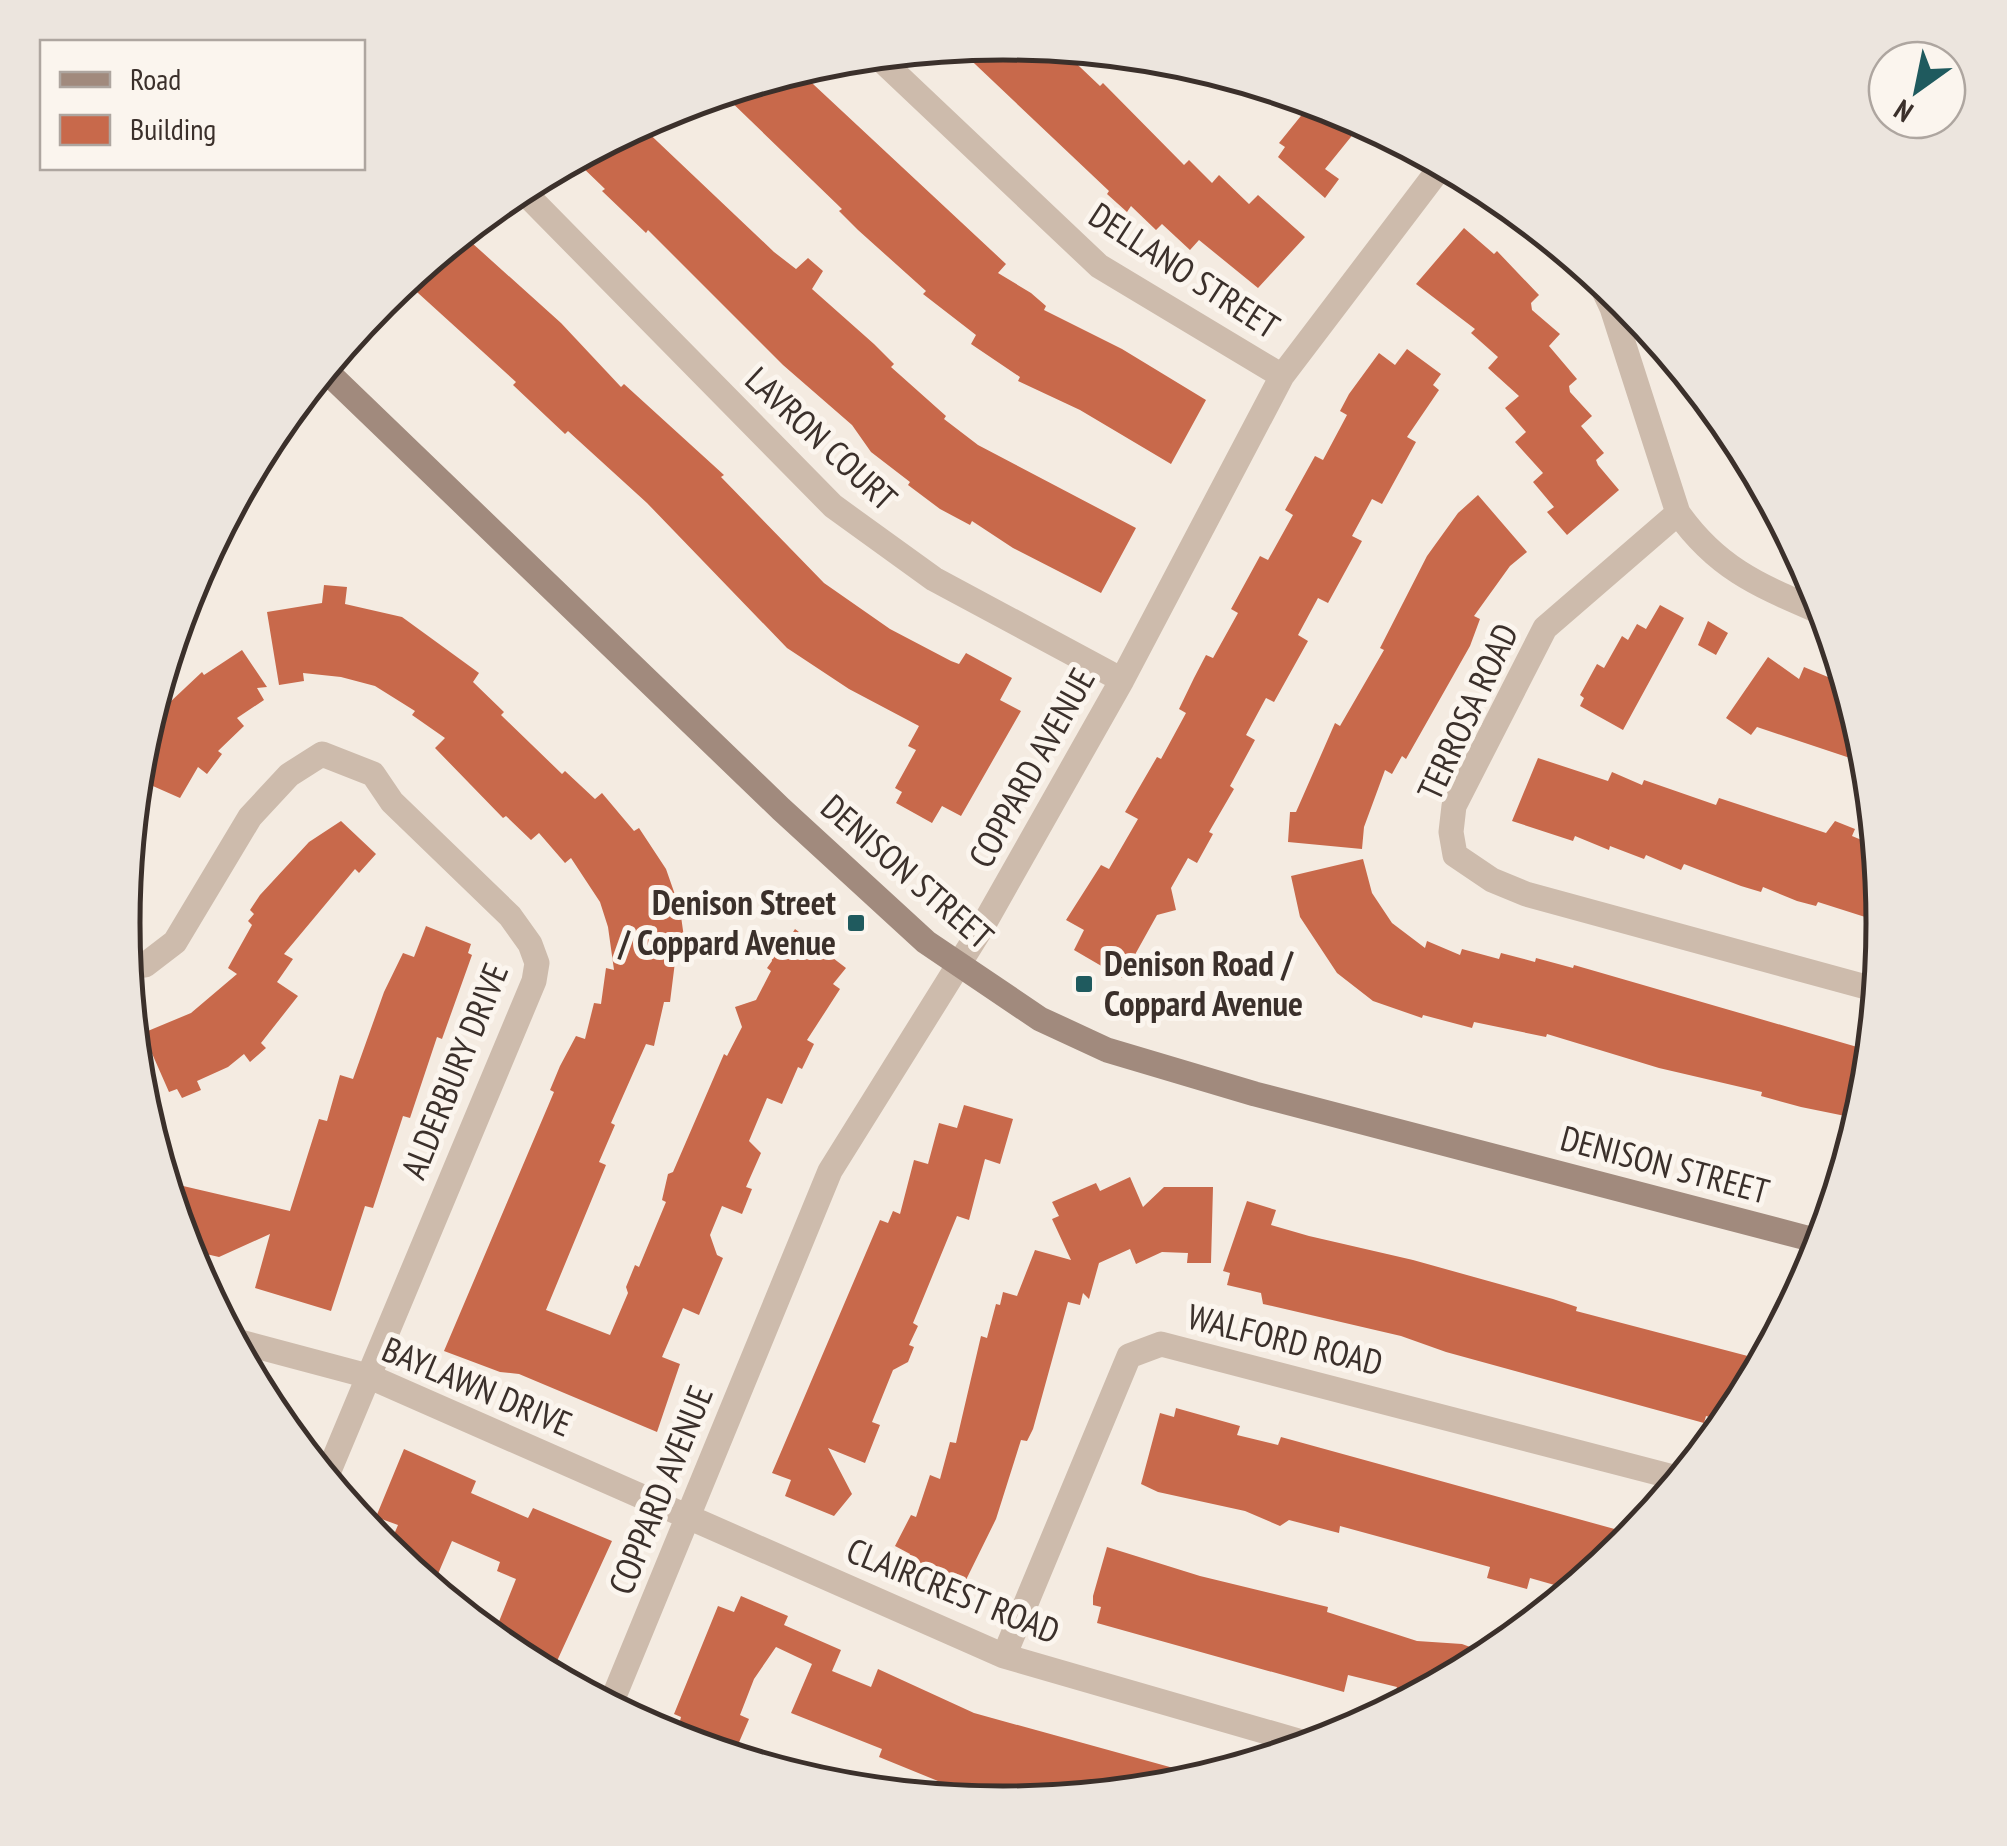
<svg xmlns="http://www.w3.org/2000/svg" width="2007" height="1846" font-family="'PT Sans Narrow',sans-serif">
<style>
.building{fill:#c8694b}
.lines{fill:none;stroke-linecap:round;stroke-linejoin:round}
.street{stroke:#cdbbac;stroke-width:25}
.secondary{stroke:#a18a7d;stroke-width:25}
.poi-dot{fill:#1f5a5e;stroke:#fbf5ee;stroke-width:4}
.labels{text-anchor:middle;stroke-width:10;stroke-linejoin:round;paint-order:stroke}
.street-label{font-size:35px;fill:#3b302b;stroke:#fbf5ee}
.poi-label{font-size:35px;font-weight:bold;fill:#3b302b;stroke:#fbf5ee;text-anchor:end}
.rim{fill:none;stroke:#3b302b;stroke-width:5}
</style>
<rect width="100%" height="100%" fill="#f4ebe1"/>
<path class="building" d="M1004,42L1060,48L1100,86L1103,83L1184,165L1189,160L1212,183L1219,175L1249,204L1258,195L1305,237L1258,288L1199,240L1190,250L1162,224L1156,230L1131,206L1127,212L1107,194L1109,191L957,47Z
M798,70L1006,264L998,273L1031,293L1046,306L1044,310L1122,349L1206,400L1171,464L1080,410L1018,381L1020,377L971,344L976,335L923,294L926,291L858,230L839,211L842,209L722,93Z
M1313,101L1363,122L1325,169L1339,179L1325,198L1278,157L1285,147L1279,143Z
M639,124L774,252L796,269L808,258L823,271L812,289L874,344L894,364L891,367L946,416L944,419L978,445L1136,528L1101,593L1013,548L972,521L970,525L940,509L908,485L910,482L871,452L852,425L783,365L648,230L646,233L602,191L605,189L577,162L586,152Z
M1464,228L1494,254L1497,251L1539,295L1531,303L1532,310L1560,334L1549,346L1577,379L1569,386L1570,392L1592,416L1581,426L1604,453L1596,460L1598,465L1619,490L1567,535L1547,512L1554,507L1533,482L1543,473L1515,442L1526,432L1505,408L1519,396L1488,368L1498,357L1471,333L1475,329L1416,284Z
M462,234L561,323L621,387L624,384L724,475L721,477L824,583L890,629L951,661L959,664L966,653L1012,678L1000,700L1021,711L961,816L942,806L932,823L896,803L902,792L895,788L916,750L908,746L919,726L849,689L787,648L647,503L568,431L565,434L513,385L516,382L407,283Z
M1407,349L1441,374L1433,385L1439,390L1407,437L1416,442L1382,504L1372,499L1352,536L1362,541L1328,603L1318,598L1298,635L1308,641L1274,702L1266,698L1246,735L1255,740L1230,786L1234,789L1209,832L1213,834L1197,863L1188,858L1171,888L1176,910L1157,915L1122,978L1074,950L1084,930L1066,920L1101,865L1109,869L1138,819L1125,812L1157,757L1161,759L1186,713L1179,709L1194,678L1206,655L1213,658L1238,613L1231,609L1260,556L1268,560L1293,515L1285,510L1315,456L1323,460L1347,415L1340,411L1349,394L1379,353L1395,365Z
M1478,495L1527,552L1510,566L1474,616L1480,619L1470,646L1406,759L1402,756L1392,774L1385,770L1364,827L1362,849L1288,842L1290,812H1296L1335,723L1340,726L1384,650L1380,648L1427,556L1458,513Z
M324,585L347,587L345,604L402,617L479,673L473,682L504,712L501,715L562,774L565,771L595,799L602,793L634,831L639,828L666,869L680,909L686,952L676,954L670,1002H664L654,1046L646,1044L611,1123L615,1125L599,1162L606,1165L546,1310L610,1335L628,1293L626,1287L635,1265L639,1267L666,1202L662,1200L668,1174L673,1172L724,1054L727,1056L742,1027L735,1007L756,1000L771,971L767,968L772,961L768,939L790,937L795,929L846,968L833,984L840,989L807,1040L814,1044L802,1069L798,1067L782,1104L767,1098L749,1141L761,1153L746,1187L752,1189L742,1214L722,1206L710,1235L717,1255L723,1258L699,1315L683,1308L662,1357L680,1364L657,1432L519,1374L500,1372L444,1351L554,1092L550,1090L560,1066L576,1036L585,1039L594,1003L601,1004L606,968L614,970L608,927L600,902L571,858L565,863L539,833L531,840L506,816L503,818L435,748L445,738L412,715L415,711L375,686L341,677L303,673L304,681L279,685L267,612L322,603Z
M1660,605L1684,618L1623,730L1580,706L1584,698L1580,695L1597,664L1604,668L1622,636L1628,640L1637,624L1646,629Z
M1708,621L1728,633L1716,655L1698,645Z
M242,650L267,687L257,688L264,700L237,718L244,726L218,751L222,754L207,774L198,767L180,798L137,779L145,735L168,704L202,672L204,675Z
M1768,657L1799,679L1804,667L1847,685L1868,764L1757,727L1751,735L1726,718Z
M1538,758L1608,781L1612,772L1642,785L1644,780L1716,805L1719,798L1826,833L1835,821L1855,829L1852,836L1876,846L1884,923L1818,902L1816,906L1797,901L1763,887L1761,892L1741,886L1684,864L1681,870L1646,855L1644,859L1610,846L1609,850L1575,836L1573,841L1512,821Z
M341,821L376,854L359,873L355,869L284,954L293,959L277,982L298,996L261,1043L266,1048L250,1062L244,1054L228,1067L197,1081L201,1090L182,1098L177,1089L169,1092L143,1033L191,1013L237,974L228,968L252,925L248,921L254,914L250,910L260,895L309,842Z
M1363,859L1372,893L1392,923L1425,948L1427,941L1460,955L1462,949L1499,959L1501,953L1535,962L1536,958L1573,968L1574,965L1871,1051L1860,1119L1801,1107L1761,1096L1762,1092L1659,1068L1547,1034L1546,1037L1474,1022L1472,1028L1423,1015L1422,1018L1373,1001L1337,973L1300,917L1291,876Z
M426,926L471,944L468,953L472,955L442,1039L437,1037L410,1118L403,1116L373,1208L365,1206L331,1311L255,1288L270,1234L219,1257L206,1254L200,1278L166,1182L290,1211L319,1119L327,1121L340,1075L353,1079L384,992L403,953L414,957Z
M964,1105L1013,1119L1000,1164L985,1159L969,1220L957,1216L913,1323L918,1326L909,1345L914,1347L908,1362L893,1370L872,1422L880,1425L865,1463L828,1448L852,1494L834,1516L785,1496L791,1480L772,1473L880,1220L888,1223L893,1211L900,1214L914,1160L928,1164L939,1123L957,1128Z
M1130,1177L1143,1207L1164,1187H1213L1211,1263H1187L1188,1253L1162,1252L1136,1264L1130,1249L1099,1263L1089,1299L1083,1293L1080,1305L1068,1302L1033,1429L1027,1441L1021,1440L996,1519L964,1584L906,1562L910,1554L895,1546L911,1515L916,1517L930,1475L940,1479L950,1442L956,1443L981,1336L987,1338L996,1304L1000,1305L1003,1292L1017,1296L1035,1250L1071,1260L1052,1219L1059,1216L1052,1202L1096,1183L1100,1191Z
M1247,1201L1276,1210L1271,1225L1309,1236L1413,1260L1553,1299L1577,1307L1576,1311L1763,1360L1735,1413L1723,1410L1720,1420L1706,1416L1704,1423L1446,1352L1401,1336L1263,1304L1261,1293L1227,1285L1230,1273L1223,1271Z
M1176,1408L1240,1426L1237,1435L1278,1445L1281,1437L1629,1533L1624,1547L1572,1590L1530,1578L1527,1589L1487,1578L1490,1567L1340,1526L1339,1533L1289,1520L1280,1526L1245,1511L1158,1492L1141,1484L1160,1413L1174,1417Z
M404,1449L476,1481L471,1493L528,1518L533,1508L612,1541L557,1661L542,1656L537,1667L483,1630L498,1624L516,1579L497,1571L500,1562L452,1541L432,1588L387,1551L398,1525L376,1517Z
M1107,1547L1200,1576L1328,1607L1327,1612L1417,1641L1462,1644L1492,1655L1391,1709L1397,1687L1348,1675L1344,1692L1097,1623L1101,1607L1093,1605V1596Z
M741,1596L788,1616L784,1625L841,1650L832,1671L871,1687L878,1669L974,1713L1206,1777L1175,1787L1013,1803L960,1790L879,1757L882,1749L791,1713L812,1664L776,1647L754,1679L740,1715L749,1719L737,1747L725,1742L721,1753L698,1746L676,1737L681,1717L674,1714L718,1606L734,1612Z"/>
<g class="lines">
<path class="street" d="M876,55L1099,266L1282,376
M520,188L833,506L934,579L1122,680
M1598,278L1612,308L1678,513C1719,571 1763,587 1825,614
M1678,513L1545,628L1454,806L1451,832L1455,855L1492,880L1526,894L1877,990
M127,966L145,965L175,942L250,817L289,775L322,754L373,774L392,802L510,916L530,944L537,963L534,981L326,1478
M233,1340L368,1376L1004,1656L1312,1745
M1004,1656L1129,1356L1161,1344L1681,1479
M610,1706L830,1171L984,924L1122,680L1282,376L1443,164"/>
<path class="secondary" d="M324,369L781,809L926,942L1040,1019L1107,1050L1255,1094L1822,1242"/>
</g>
<g class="poi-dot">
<rect x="846" y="913" width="20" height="20" rx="5"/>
<rect x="1074" y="974" width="20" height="20" rx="5"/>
</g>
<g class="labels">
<g class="street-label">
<text transform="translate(1184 271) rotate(33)" y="12">DELLANO STREET</text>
<text transform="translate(821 439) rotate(43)" y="12">LAVRON COURT</text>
<text transform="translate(1468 712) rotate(-65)" y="12">TERROSA ROAD</text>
<text transform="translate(1032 768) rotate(-61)" y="12">COPPARD AVENUE</text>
<text transform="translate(907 872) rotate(41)" y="12">DENISON STREET</text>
<text transform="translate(455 1071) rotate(-68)" y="12">ALDERBURY DRIVE</text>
<text transform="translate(1665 1165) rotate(15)" y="12">DENISON STREET</text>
<text transform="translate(1285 1340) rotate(14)" y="12">WALFORD ROAD</text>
<text transform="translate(477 1387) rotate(23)" y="12">BAYLAWN DRIVE</text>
<text transform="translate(661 1490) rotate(-68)" y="12">COPPARD AVENUE</text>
<text transform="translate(953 1591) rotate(22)" y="12">CLAIRCREST ROAD</text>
</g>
<g class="poi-label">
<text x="836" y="915">Denison Street<tspan x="836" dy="40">/ Coppard Avenue</tspan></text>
<text x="1104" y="976" text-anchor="start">Denison Road /<tspan x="1104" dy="40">Coppard Avenue</tspan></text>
</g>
</g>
<path d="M0 0H2007V1846H0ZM140 923a863 863 0 1 1 1726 0a863 863 0 1 1-1726 0Z" fill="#ece5de" fill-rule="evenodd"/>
<path class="rim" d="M140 923a863 863 0 1 1 1726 0a863 863 0 1 1-1726 0Z"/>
<rect x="40" y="40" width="325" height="130" fill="#fbf5ee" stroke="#aea6a0" stroke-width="2.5"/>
<rect x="60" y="72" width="50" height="15" fill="#a18a7d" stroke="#aea6a0" stroke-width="2.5"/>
<text x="130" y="90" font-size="30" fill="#3b302b">Road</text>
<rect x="60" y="115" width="50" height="30" fill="#c8694b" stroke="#aea6a0" stroke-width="2.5"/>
<text x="130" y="140" font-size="30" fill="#3b302b">Building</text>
<g transform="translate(1917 90) rotate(213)"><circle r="48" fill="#fbf5ee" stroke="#aea6a0" stroke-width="2.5"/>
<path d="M0-8L18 38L0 25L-18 38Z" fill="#1f5a5e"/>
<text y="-15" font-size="28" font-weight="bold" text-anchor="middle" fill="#3b302b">N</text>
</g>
</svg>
